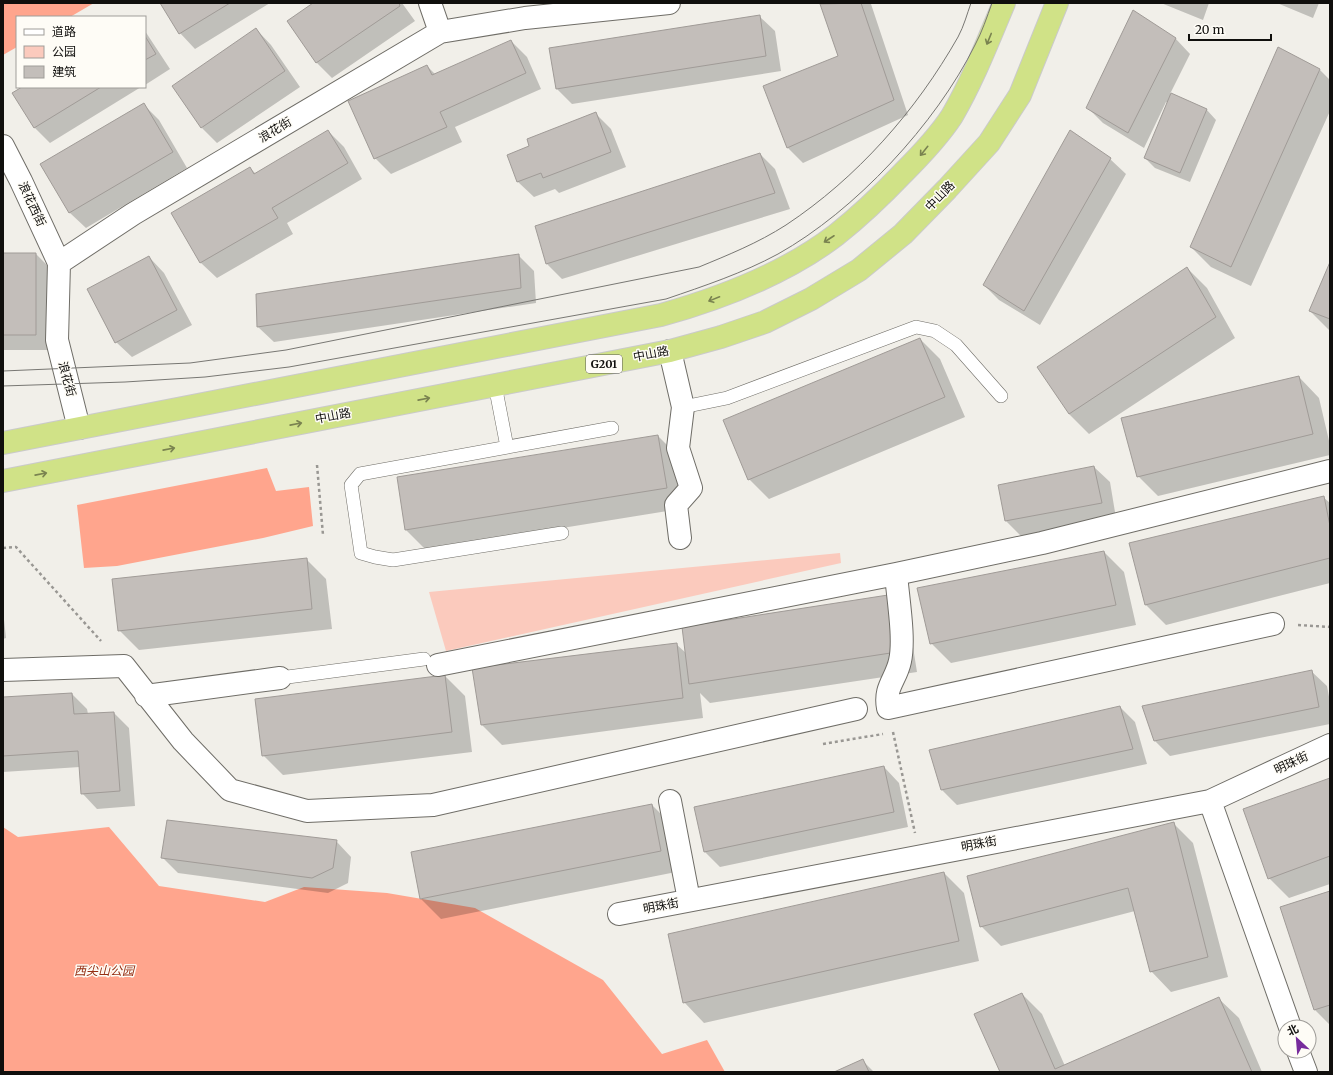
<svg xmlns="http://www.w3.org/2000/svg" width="1333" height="1075" font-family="Merriweather,'Noto Sans SC',serif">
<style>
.green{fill:#fbcabd}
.forest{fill:#ffa58d}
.shadow{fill:#0003}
.building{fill:#c3beba;stroke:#a09b97}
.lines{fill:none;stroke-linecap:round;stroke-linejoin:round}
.service-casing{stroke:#6f6d67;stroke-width:14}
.minor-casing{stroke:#6f6d67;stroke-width:24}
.trunk-casing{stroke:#cacaca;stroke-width:24}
.path{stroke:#999793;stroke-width:2.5;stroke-dasharray:3 3;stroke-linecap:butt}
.service{stroke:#fff;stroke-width:13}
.minor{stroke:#fff;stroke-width:22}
.trunk{stroke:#d0e287;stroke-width:22}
.tram{stroke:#787773;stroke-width:1}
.oneway{stroke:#7a8350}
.labels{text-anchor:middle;stroke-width:3;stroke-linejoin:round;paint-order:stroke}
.shield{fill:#fefcf6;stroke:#575653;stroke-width:1}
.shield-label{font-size:11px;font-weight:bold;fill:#100f0d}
.street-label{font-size:12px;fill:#100f0d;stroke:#fefcf6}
.park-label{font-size:12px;font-style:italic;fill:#952e12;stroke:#fefcf6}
</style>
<rect width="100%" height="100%" fill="#f1efe9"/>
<path class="green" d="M840,553L841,563L446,651L429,592Z"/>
<path class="forest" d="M3,3H94L70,17H17V47L3,55Z
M267,468L276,491L309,487L313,526L263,538L117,566L84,568L77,505Z
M3,827L18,837L109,827L159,886L265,902L304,887L387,893L475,908L603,980L662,1054L707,1040L725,1072H3Z"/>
<path class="shadow" d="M161,3H270L195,49L180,33Z
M315,3H402L415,21L332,78L317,63L288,21Z
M824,3L871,4L908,115L803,163L788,148L839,57L821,4Z
M1161,3H1209L1203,20Z
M1277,3H1319L1313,18Z
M759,16L775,31L781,71L572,104L557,89Z
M256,29L271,45L300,87L217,143L202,128Z
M145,31L170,69L145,85Z
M1175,38L1190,54L1170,94L1206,109L1216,120L1190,182L1155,168L1145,158L1168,103L1166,102L1144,148L1103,123L1088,108Z
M511,41L527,57L541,89L455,127L462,142L391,174L375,158L427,66L436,75Z
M1320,70L1330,80V111L1251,286L1211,267L1191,247Z
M24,87H141L50,143L35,128Z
M143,104L159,120L187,168L86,228L70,213L42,165Z
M595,113L611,129L626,167L559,193L555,189L534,197L518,182L508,156L531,147Z
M328,131L344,147L362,179L287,223L293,234L217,278L201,263L172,214L250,168L256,174Z
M1071,132L1110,159L1126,174L1040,325L999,300L984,285Z
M760,154L775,169L790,209L562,279L547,264Z
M3,254H36L51,269V350H3Z
M518,255L534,271L536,303L274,342L258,327L257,295Z
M149,257L164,273L192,325L132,357L116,342Z
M1330,265V331L1310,311Z
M1187,268L1207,288L1235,338L1089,434L1069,414Z
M920,339L940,359L965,417L769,499L749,479Z
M1299,377L1319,398L1330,445V455L1158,496L1138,476Z
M658,436L678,456L686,508L426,550L406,530Z
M1094,467L1110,482L1116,518L1021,536L1006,521Z
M1323,497L1330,503V583L1166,625L1146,605L1131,543Z
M1104,552L1124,572L1136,625L951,663L931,643Z
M306,559L326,579L332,629L139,650L119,630Z
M3,610L6,638L3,639Z
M908,616L917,672L710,703L700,693L703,718L502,745L482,725L676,644L686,653Z
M1311,671L1327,686L1330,702V724L1170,756L1155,741Z
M445,676L465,696L472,752L283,775L263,755Z
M72,694L87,709L88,714L114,713L129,728L135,806L97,809L82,793L80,767L3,772V698Z
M1120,707L1135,722L1147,764L957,805L942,790Z
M884,767L899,783L908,827L720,867L705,852L695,808Z
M1330,779V884L1289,898L1269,878Z
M652,805L672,825L681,871L441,919L421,899Z
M1173,823L1193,843L1228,977L1171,992L1151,971L1135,911L1001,946L981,926Z
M336,841L351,857L348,883L328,893L178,873L162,857Z
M944,873L964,893L979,961L704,1023L684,1002Z
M1330,892V1025L1315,1010Z
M1022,994L1042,1014L1065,1066L1218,998L1239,1018L1262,1072H1001Z
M862,1060L874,1072H837Z"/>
<path class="building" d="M160,3H230L179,34Z
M313,3H399L400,6L316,63L287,21Z
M861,3L894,100L787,148L763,86L838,56L820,4Z
M1133,10L1176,38L1128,133L1086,108Z
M760,15L766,56L556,89L549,48Z
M256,28L285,71L201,128L172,86Z
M145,36L156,54L145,60Z
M511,40L526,73L440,112L447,127L374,159L348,101L427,65L432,75Z
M1278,47L1320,69L1231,267L1190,247Z
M22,87H101L34,128L12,93Z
M1171,93L1207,109L1180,173L1144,158Z
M144,103L173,152L69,213L40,164Z
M596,112L611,152L543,178L541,173L517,182L507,155L529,146L527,139Z
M328,130L348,163L272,208L278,218L200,263L171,213L250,167L254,174Z
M1070,130L1111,158L1024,311L983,285Z
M760,153L775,193L546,264L535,226Z
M3,253H36V335H3Z
M519,254L521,288L257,327L256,294Z
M149,256L177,310L115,343L87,289Z
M1330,262V319L1309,311Z
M1187,267L1216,317L1069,414L1037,367Z
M920,338L945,397L748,480L723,420Z
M1299,376L1313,434L1137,477L1121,418Z
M658,435L667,488L405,530L397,477Z
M1094,466L1102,503L1005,521L998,485Z
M1324,496L1330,526V558L1145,605L1129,543Z
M1104,551L1116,605L930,644L917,588Z
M307,558L312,609L118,631L112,579Z
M888,595L897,652L689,684L682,627Z
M677,643L683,698L481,725L472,668Z
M1312,670L1319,707L1154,741L1142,706Z
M445,675L452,732L262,756L255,699Z
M72,693L74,714L114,712L120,791L81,794L78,751L3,756V697Z
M1120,706L1133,749L941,790L929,750Z
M884,766L894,812L704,852L694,807Z
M1330,778V856L1268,879L1243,809Z
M652,804L661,851L420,899L411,852Z
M167,820L337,840L333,868L312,878L161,858Z
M1174,822L1208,957L1150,972L1128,888L980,927L967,876Z
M944,872L959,941L683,1003L668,934Z
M1330,891V1005L1314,1010L1280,907Z
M1022,993L1055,1069L1219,997L1252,1072H1000L974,1014Z
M863,1059L869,1072H834Z"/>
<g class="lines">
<g class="service-casing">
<path id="service" d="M495,385L507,447
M683,407L727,398L916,327L935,331L956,345L1001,396
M562,533L393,560L375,557L361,553L351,485L360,474L612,428
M280,678L424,659"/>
</g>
<g class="minor-casing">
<path id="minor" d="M430,3L440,32
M3,146L21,181L59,263L57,340L79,428
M59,263L133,214L440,32L525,18L669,3
M670,351L683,407L678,448L691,488L676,505L680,538
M896,574C898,599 905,639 900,661C896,680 884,687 888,708L1273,624
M438,665L896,574L1042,543L1330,471
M3,670L124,666L183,741L230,790L307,811L433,805L856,709
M146,696L280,678
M670,801L689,900
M1210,801L1290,1027
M619,914L1210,801L1330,745
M1298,1051L1306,1072"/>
</g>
<g class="trunk-casing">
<path id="trunk" d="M3,443L661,315C722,298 785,274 836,235C860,216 882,195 903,173C920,156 939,136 952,116C973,80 988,41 1004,3
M3,481L670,351L721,337L765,322L811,299L859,270L903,234L947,189L989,143L1020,95L1057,3"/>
</g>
<path class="path" d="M317,465L323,535
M3,548L16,547L101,641
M1298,625L1330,627
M893,732L915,833
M823,744L883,734"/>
<use href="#service" class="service"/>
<use href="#minor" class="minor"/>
<use href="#trunk" class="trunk"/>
<path class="tram" d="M3,371L190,363L286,350L699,267C728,255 758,243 786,225C857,178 916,111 958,37C964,26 967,14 971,3
M3,386L125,382L205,377L289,367L666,299C704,286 743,273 778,254C855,211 936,124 975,45C982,32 987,17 992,3"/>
</g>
<defs><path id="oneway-shaft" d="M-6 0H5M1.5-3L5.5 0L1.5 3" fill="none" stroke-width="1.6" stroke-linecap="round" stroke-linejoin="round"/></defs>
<g class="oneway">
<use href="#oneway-shaft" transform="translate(989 39) rotate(112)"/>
<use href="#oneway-shaft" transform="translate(924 151) rotate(129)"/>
<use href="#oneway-shaft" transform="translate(829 239) rotate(147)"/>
<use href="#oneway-shaft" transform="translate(714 299) rotate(158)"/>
<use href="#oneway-shaft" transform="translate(424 399) rotate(-11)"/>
<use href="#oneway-shaft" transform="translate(296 424) rotate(-11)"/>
<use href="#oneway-shaft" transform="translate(169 449) rotate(-11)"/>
<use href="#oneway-shaft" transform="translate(41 474) rotate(-11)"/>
</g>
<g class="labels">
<rect class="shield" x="586" y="355" width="36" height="18" rx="3"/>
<g class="shield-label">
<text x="604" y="368">G201</text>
</g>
<g class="street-label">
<text transform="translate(275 130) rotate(-31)" y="4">浪花街</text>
<text transform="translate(940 196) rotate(-46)" y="4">中山路</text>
<text transform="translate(32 204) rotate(65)" y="4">浪花西街</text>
<text transform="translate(651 354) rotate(-11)" y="4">中山路</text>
<text transform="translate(67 379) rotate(75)" y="4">浪花街</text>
<text transform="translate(333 416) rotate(-11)" y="4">中山路</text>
<text transform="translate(1291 763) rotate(-25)" y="4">明珠街</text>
<text transform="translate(979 844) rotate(-11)" y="4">明珠街</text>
<text transform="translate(661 906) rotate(-11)" y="4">明珠街</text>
</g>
<g class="park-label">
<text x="104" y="975">西尖山公园</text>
</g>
</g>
<rect width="1333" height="1075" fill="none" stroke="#100f0d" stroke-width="8"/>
<rect x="16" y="16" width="130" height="72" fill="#fefcf6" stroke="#9f9d99"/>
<rect x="24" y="29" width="20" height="6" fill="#ffffff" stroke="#9f9d99"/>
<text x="52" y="36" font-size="12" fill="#100f0d">道路</text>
<rect x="24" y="46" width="20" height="12" fill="#fbcabd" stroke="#9f9d99"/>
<text x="52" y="56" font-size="12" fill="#100f0d">公园</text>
<rect x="24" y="66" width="20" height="12" fill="#c3beba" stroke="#9f9d99"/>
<text x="52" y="76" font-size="12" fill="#100f0d">建筑</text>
<g transform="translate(1297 1039) rotate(334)"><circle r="19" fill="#fefcf6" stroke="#9f9d99"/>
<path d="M0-3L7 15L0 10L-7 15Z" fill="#772b9c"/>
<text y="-6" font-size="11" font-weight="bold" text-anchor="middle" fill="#100f0d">北</text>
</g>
<path d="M1189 34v6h82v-6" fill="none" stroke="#100f0d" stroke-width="2"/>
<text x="1195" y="34" font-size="12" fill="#100f0d" stroke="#fefcf6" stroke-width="3" paint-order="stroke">20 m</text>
</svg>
